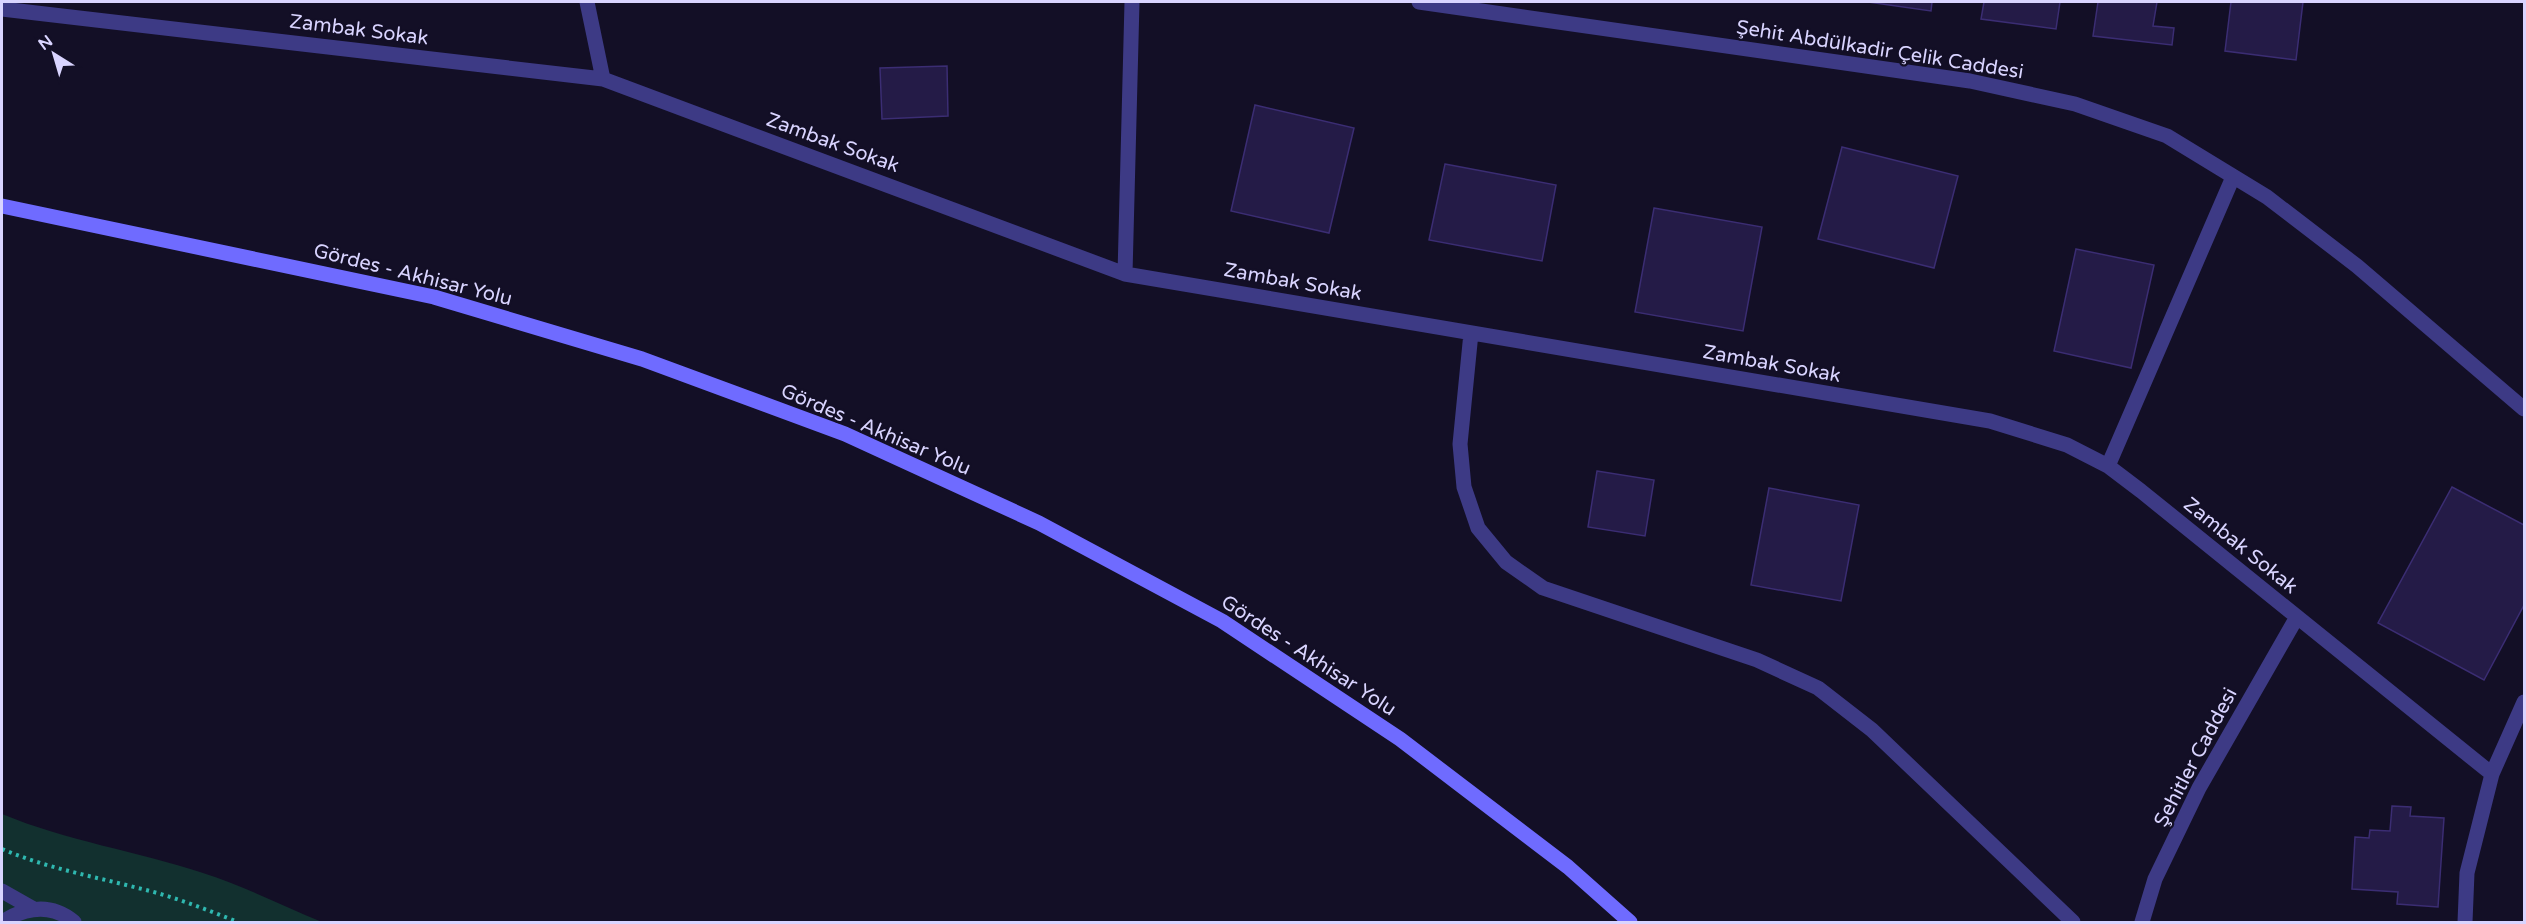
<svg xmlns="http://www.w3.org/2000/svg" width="2526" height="924" font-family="'Varela Round',sans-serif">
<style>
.green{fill:#12302f}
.building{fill:#241b47;stroke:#3b2d73;stroke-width:1.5}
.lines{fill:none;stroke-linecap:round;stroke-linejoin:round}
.path{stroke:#2fb8b0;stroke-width:4;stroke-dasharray:3 4.5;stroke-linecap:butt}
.street{stroke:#3d3a85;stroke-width:15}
.secondary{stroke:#6f6bff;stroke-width:15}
.labels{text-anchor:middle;stroke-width:4.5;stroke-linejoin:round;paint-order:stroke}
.street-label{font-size:20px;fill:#d9d4ff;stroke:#130f26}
</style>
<rect width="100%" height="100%" fill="#130f26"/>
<path class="green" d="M2,814C67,841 136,851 203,873C244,886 283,906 322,922H2Z"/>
<path class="building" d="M1868,2H1932L1931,11Z
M1984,2H2060L2056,29L1981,19Z
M2098,2H2157L2153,26L2174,28L2172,45L2093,36Z
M2231,2H2303L2296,60L2225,51Z
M947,66L948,116L882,119L880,68Z
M1255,105L1354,128L1329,233L1231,211Z
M1842,147L1958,176L1934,268L1818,239Z
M1445,164L1556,185L1542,261L1429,240Z
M1654,208L1762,227L1743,331L1635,312Z
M2076,249L2154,265L2131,368L2054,351Z
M1597,471L1654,480L1645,536L1588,527Z
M2452,487L2524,525V605L2484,680L2378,623Z
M1769,488L1859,505L1841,601L1751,585Z
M2392,806L2411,807L2410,816L2444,818L2438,907L2397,904L2398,892L2352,889L2355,837L2369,838L2370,830L2390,831Z"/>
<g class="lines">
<path class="path" d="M2,849C46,868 92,876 138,888C172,896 205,909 238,922"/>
<path class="street" d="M587,2L603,79
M1419,2L1970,81L2075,104L2167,136L2267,197L2357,266L2524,409
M2,9L603,79L1125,274L1990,421L2067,445L2108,466L2141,491L2492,774
M1125,274L1132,2
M1471,333L1460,444L1464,487L1478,528L1506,562L1543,588L1757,660L1818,688L1872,730L2073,922
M2108,466L2233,177
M2,891L32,908
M2,922C26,907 51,903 74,922
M2142,922L2155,879L2199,788L2297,617
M2465,922L2467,873L2492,774L2524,702"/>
<path class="secondary" d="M2,206L434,297L642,359L845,434L1039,523L1222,621L1400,739L1568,867L1630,922"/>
</g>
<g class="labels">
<g class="street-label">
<text transform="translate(359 29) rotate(7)" y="7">Zambak Sokak</text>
<text transform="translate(1880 49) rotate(9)" y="7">Şehit Abdülkadir Çelik Caddesi</text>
<text transform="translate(833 142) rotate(20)" y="7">Zambak Sokak</text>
<text transform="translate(413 274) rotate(14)" y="7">Gördes - Akhisar Yolu</text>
<text transform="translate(1293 281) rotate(10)" y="7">Zambak Sokak</text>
<text transform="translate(1772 363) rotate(10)" y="7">Zambak Sokak</text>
<text transform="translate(876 429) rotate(23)" y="7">Gördes - Akhisar Yolu</text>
<text transform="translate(2241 545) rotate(39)" y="7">Zambak Sokak</text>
<text transform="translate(1309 655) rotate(33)" y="7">Gördes - Akhisar Yolu</text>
<text transform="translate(2195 757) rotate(-62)" y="7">Şehitler Caddesi</text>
</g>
</g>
<rect width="2526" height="924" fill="none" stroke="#d9d4ff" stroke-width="6"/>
<g transform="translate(54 54) rotate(323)" stroke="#130f26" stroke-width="4.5" paint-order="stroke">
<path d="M0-4.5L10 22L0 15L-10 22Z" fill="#d9d4ff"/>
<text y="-9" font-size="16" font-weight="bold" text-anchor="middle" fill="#d9d4ff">N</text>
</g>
</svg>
